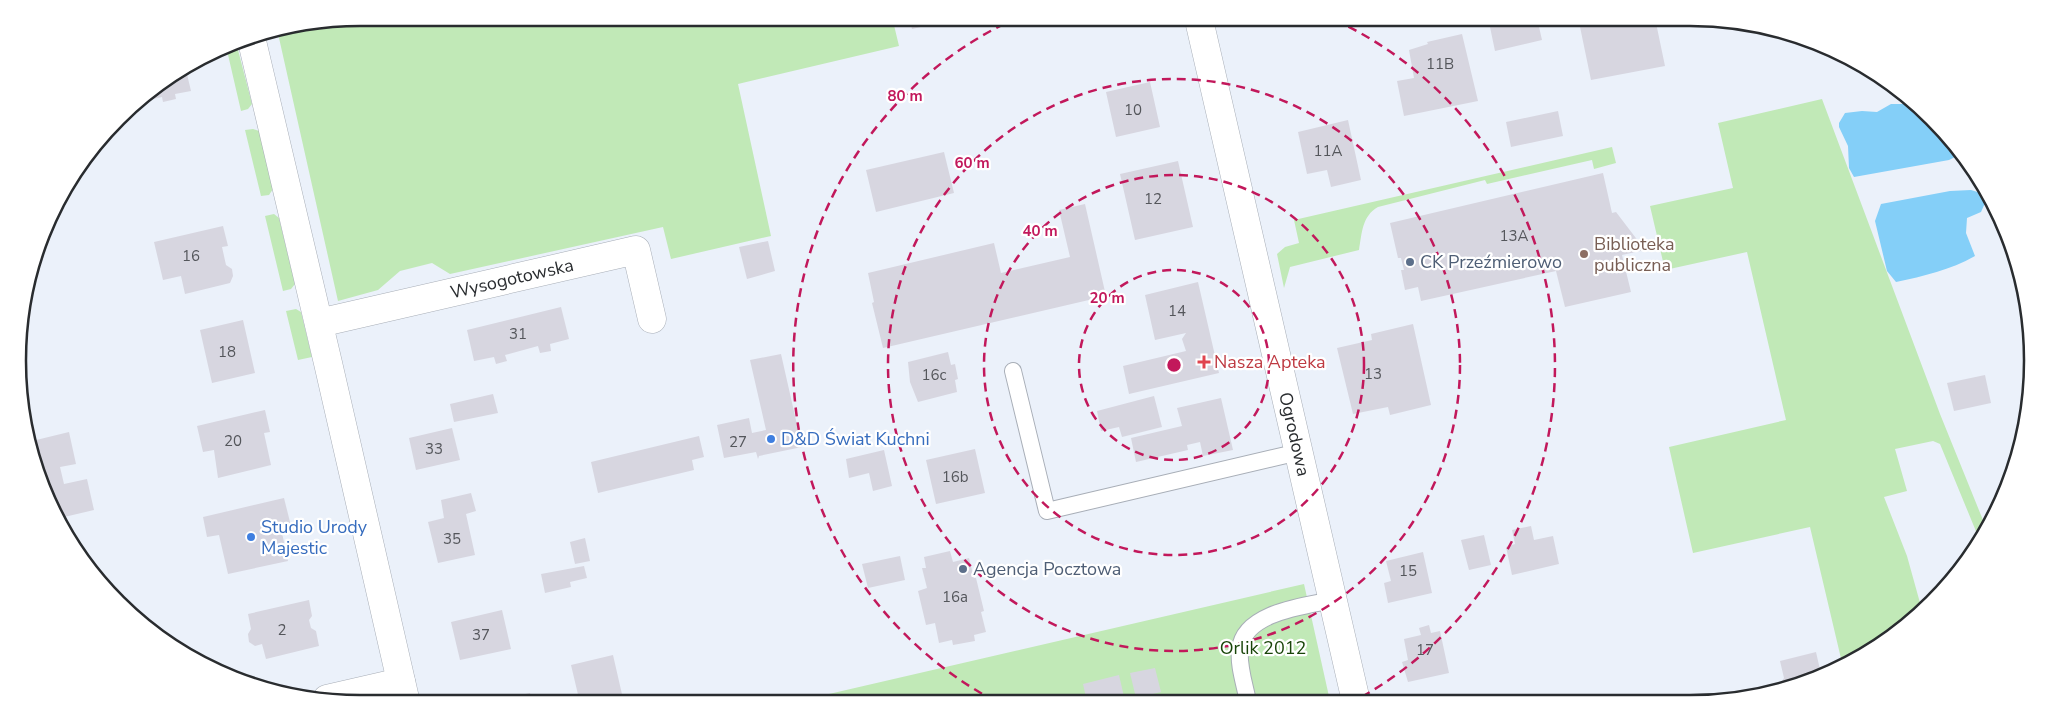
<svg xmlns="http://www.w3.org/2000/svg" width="2050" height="721" font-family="'Nunito Sans',sans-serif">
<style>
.green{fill:#c1e9b7}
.water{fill:#84cff8}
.building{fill:#d7d6e0}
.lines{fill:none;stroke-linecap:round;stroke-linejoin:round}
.service-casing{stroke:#a8aeb7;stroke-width:18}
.minor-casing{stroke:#a8aeb7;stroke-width:29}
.service{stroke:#fff;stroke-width:16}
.minor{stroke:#fff;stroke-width:28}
.ring{fill:none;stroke:#c2185b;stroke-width:2.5;stroke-dasharray:9 6}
.education-dot{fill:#8d6e63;stroke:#fff;stroke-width:2}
.service-dot{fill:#5c6f8a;stroke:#fff;stroke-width:2}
.health-dot{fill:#e0444e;stroke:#fff;stroke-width:2}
.shop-dot{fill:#3f7fe0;stroke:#fff;stroke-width:2}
.labels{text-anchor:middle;stroke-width:4.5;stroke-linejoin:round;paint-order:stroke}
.number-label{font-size:15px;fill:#54565b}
.education-label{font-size:18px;fill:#785e54;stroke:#fff;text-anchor:start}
.service-label{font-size:18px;fill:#4e5e75;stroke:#fff;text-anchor:start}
.street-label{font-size:18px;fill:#292c2f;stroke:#fff}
.health-label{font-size:18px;fill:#be3a42;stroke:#fff;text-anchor:start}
.shop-label{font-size:18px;fill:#366cbe;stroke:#fff;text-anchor:start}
.park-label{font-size:18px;fill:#194509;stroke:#fff}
.rim{fill:none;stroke:#292c2f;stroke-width:2.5}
.centre{fill:#c2185b;stroke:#fff;stroke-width:2.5}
.ring-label{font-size:15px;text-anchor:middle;font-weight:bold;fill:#c2185b;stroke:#fff;stroke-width:4.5;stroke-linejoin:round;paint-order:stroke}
</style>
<rect width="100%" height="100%" fill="#ebf1fa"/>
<path class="green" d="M893,21L899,46L738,84L771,236L671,259L663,227L450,274L432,263L400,271L378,290L338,301L277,29L294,24Z
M233,43L237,46L252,104L248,109L241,111L226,46Z
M1822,99L1940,414L1987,530L1980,541L1940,444L1933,441L1895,449L1907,491L1884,497L1907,556L1922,610L1916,618L1843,667L1810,527L1693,553L1669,447L1786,420L1747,252L1665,270L1650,206L1733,188L1718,123Z
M253,129L259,131L273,189L269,195L261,196L245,130Z
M1612,147L1616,163L1594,169L1592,160L1487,184L1485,180L1378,207C1362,216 1362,233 1359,250L1290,267L1284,288L1277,254L1285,247L1299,243L1294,220Z
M274,214L279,218L295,284L291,289L283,291L265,216Z
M296,309L301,312L312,357L298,360L286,311Z
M1304,584L1330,701L790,703Z"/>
<path class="water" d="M1891,104H1915L1947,134L1961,154L1949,160L1854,177L1849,168L1848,146L1839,127V123L1845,113L1862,111L1877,112Z
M1971,190L1984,194L1985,203L1981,212L1967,218L1966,233L1975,256C1950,270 1924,276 1896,282L1887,271L1875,221L1881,204L1950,191Z"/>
<path class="building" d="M1502,18H1537L1542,40L1495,51L1490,27L1503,24Z
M1599,18H1655L1665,66L1591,80L1579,22Z
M910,21H943V22L912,29Z
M1462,34L1478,101L1404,116L1397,81L1414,78L1409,50L1428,44L1427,42Z
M186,70L191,91L175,94L176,99L163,102L162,97L144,101V97Z
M1150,82L1160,127L1116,137L1106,92Z
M1558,111L1563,136L1511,147L1506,122Z
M1348,120L1361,180L1331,187L1327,170L1307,174L1298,132Z
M944,152L954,193L876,212L866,170Z
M1178,161L1193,227L1135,240L1120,174Z
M1603,173L1612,213L1616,212L1645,250L1622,255L1631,292L1565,307L1556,271L1421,301L1418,287L1405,290L1401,270H1404L1401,258H1398L1390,223Z
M1085,204L1106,296L883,348L872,303L874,302L868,273L994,243L1001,273L1070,257L1059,210Z
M223,226L228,246L222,247L226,265L232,269L233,276L230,283L185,294L181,276L163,280L154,242Z
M768,241L775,271L747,279L739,247Z
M1198,282L1219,373L1129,394L1123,366L1186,351L1182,339L1186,333L1155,340L1145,295Z
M561,307L569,339L550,344L551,351L540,353L538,346L505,355L507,361L496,364L494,357L474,361L467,330Z
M243,320L255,373L212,383L200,330Z
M1413,324L1431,405L1390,415L1388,407L1353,414L1337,348L1372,340L1371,334Z
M948,352L951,365L955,364L958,379L955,380L957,392L918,402L910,382L908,362Z
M781,354L802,447L759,456L758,459L756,452L724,458L717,425L749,418L752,433L766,430L750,360Z
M1985,375L1991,403L1954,411L1947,383Z
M493,394L498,413L454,422L450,404Z
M1154,396L1162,427L1122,437L1119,427L1101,431L1097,411Z
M1221,398L1233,450L1203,456L1200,442L1187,445L1188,450L1136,462L1131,438L1182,426L1177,408Z
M265,410L270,432L264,433L271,465L218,478L214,450L203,452L197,426Z
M452,428L460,460L416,470L409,438Z
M69,432L76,464L60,467L64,484L87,479L94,510L60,518L29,449L28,442Z
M699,436L704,457L692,460L694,470L598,493L591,462Z
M975,449L985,493L936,504L926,460Z
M884,450L892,486L873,491L869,473L849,478L846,459Z
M471,493L476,511L466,514L475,555L438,563L428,522L444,518L441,500Z
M284,498L291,526L281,528L288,561L228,574L219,535L207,537L203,517Z
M1531,526L1534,540L1553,536L1559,564L1512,575L1506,547L1515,544L1512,530Z
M1484,535L1491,565L1469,570L1461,540Z
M585,538L590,561L575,564L570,542Z
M950,551L953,562L969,558L974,578H976L984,611L981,612L986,632L974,635L975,641L953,645L952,640L939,643L935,623L926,625L918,591L927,588L922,568H926L924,557Z
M1423,552L1432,593L1388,603L1384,583L1391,581L1386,561Z
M900,556L905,580L868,588L862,564Z
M584,566L587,578L570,582L571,587L545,593L541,574Z
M309,600L312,616L309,620L311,628L316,631L319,646L266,659L262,644L255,646L249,642L248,634L251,629L248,614Z
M502,610L511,649L460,660L451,622Z
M1429,625L1431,633L1440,631L1449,673L1408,682L1402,662L1408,660L1404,639L1421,635L1419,628Z
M1816,652L1821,674L1778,687L1784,678L1780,661Z
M613,655L624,703H580L571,665Z
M1155,668L1161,692L1136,698L1130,673Z
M1119,675L1125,701L1087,702L1083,684Z
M530,693L533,703H488V702Z
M1529,694L1530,701H1501V700Z"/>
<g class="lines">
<g class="service-casing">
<path id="service" d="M1013,371L1047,511L1299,452
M1248,702C1245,685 1238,666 1240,649C1244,612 1305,606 1333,600"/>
</g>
<g class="minor-casing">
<g id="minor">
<path id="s1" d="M1199,20L1356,701"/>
<path d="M251,37L328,363L406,703"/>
<path id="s2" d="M319,323L636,250L652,319"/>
<path d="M327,699L401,682"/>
</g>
</g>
<use href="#service" class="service"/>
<use href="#minor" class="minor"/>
</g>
<g class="ring">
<circle cx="1174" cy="365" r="95"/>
<circle cx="1174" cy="365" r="190"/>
<circle cx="1174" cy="365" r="286"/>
<path d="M995 701A381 381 0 0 1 1010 21M1335 20A381 381 0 0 1 1356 700"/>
</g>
<circle class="education-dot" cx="1584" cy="254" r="5"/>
<g class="service-dot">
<circle cx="1410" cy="262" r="5"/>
<circle cx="963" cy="569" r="5"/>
</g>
<path class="health-dot" d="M1201.5 354.5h5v5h5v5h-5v5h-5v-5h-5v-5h5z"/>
<g class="shop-dot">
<circle cx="771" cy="439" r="5"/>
<circle cx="251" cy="537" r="5"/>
</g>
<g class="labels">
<g class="number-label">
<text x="1440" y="69">11B</text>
<text x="1133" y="115">10</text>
<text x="1328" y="156">11A</text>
<text x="1153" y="204">12</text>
<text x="1514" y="241">13A</text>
<text x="191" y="261">16</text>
<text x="1177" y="316">14</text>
<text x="518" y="339">31</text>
<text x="227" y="357">18</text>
<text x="1373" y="379">13</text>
<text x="934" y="380">16c</text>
<text x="233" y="446">20</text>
<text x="738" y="447">27</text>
<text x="434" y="454">33</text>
<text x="955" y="482">16b</text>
<text x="452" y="544">35</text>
<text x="1408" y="576">15</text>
<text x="955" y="602">16a</text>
<text x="282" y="635">2</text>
<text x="481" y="640">37</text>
<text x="1425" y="655">17</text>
</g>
<g class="education-label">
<text x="1594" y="250">Biblioteka<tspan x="1594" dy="21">publiczna</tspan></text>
</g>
<g class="service-label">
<text x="1420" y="268">CK Przeźmierowo</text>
<text x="973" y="575">Agencja Pocztowa</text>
</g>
<g class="street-label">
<text dy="6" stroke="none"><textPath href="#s2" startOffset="198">Wysogotowska</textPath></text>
<text dy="6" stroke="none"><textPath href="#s1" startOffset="425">Ogrodowa</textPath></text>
</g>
<g class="health-label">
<text x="1214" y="368">Nasza Apteka</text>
</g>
<g class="shop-label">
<text x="781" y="445">D&amp;D Świat Kuchni</text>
<text x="261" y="533">Studio Urody<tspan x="261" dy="21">Majestic</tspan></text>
</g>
<g class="park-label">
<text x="1263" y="654">Orlik 2012</text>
</g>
</g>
<path d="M0 0H2050V721H0ZM360 26H1690A334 334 0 0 1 2024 360V361A334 334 0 0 1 1690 695H360A334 334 0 0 1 26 361V360A334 334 0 0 1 360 26Z" fill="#fff" fill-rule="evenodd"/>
<path class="rim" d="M360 26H1690A334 334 0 0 1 2024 360V361A334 334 0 0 1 1690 695H360A334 334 0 0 1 26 361V360A334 334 0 0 1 360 26Z"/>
<circle cx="1174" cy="365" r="8" class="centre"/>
<g class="ring-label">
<text x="905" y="101">80 m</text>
<text x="972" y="168">60 m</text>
<text x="1040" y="236">40 m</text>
<text x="1107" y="303">20 m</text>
</g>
</svg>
